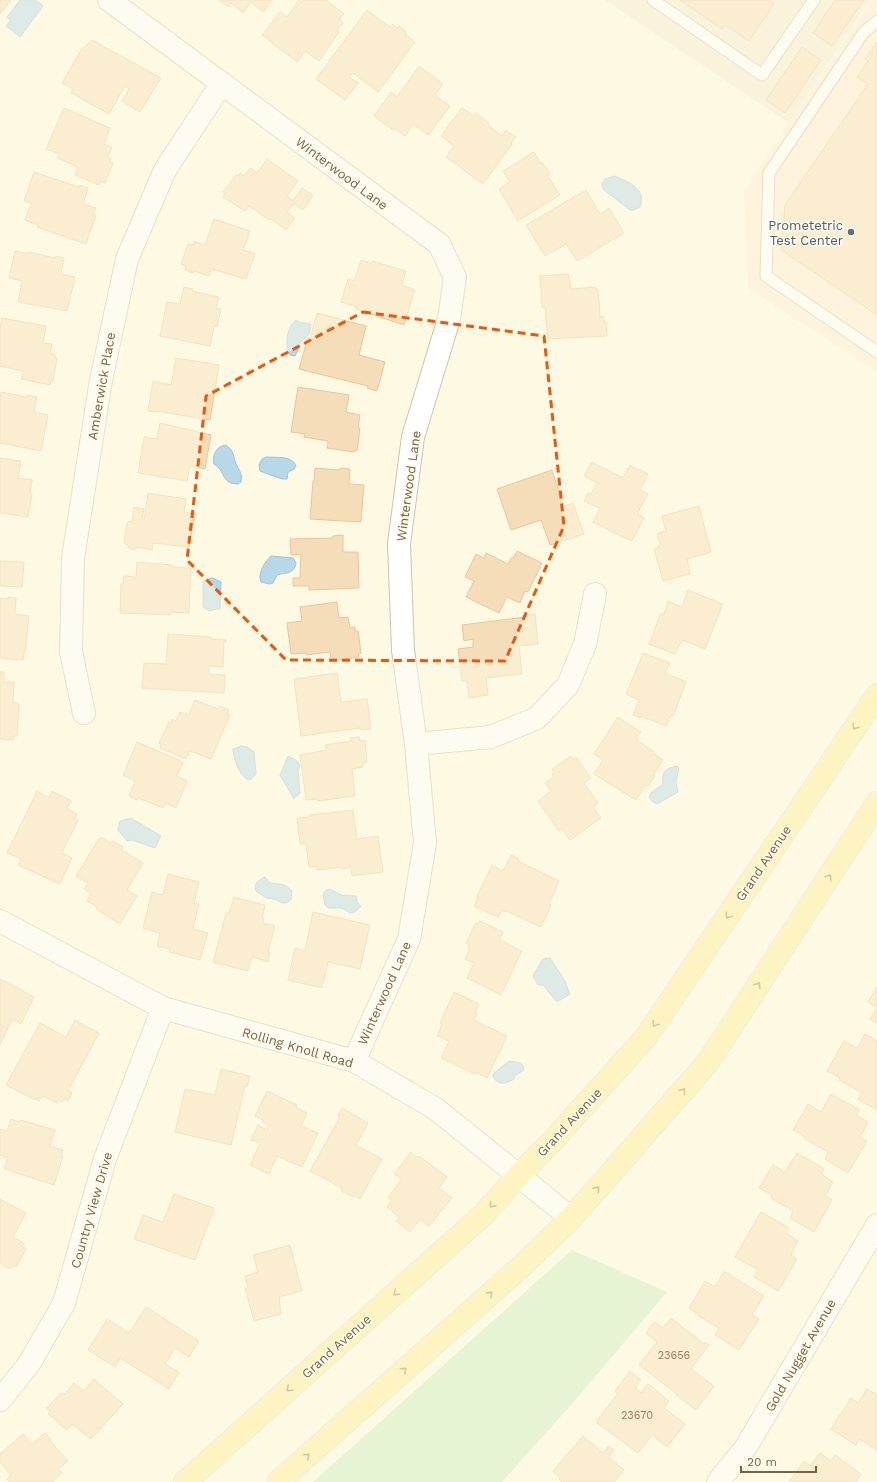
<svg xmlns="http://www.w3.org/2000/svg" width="877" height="1482" font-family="'Work Sans',sans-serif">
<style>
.residential{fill:#f6ecd1}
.commercial{fill:#ffead6}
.green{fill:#caedc1}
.water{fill:#b6d8e9;stroke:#9cc5db}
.building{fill:#f5ddb9;stroke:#e9c798}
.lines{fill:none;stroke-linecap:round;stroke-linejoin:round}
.lane-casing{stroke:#d0c2a9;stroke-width:13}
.street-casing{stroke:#d0c2a9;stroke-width:24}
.primary-casing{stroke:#e1dcd7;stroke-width:24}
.lane{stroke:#fff;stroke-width:11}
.street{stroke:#fff;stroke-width:22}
.primary{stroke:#ffed99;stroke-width:22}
.oneway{stroke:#a08c60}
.marked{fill:none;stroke:#e8590c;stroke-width:3;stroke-dasharray:8 5;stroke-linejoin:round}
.service-dot{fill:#5c6f8a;stroke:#fffbeb;stroke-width:1.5}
.labels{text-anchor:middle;stroke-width:3;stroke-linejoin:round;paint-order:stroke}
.number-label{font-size:11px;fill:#978164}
.street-label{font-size:13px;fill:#786247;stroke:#fffbeb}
.service-label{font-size:13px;fill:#4e5e75;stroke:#fffbeb;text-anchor:end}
</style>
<rect width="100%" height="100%" fill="#fef9e3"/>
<path class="residential" d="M605,0H870L789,123Z"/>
<path class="commercial" d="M872,0H877V372L748,288L744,190Z"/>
<path class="green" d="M572,1250L667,1292L571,1405L502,1482H313Z"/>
<path class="water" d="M20,0H36L43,6L20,37L6,26L11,20L7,17Z
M614,176C629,182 647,189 640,207L634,210H630L603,189L602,184L605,179Z
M296,320L299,322L311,324L309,334L299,344L297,352L295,356L290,355C284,344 287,327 296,320Z
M225,445C233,449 233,454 235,461C238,469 243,473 241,482L238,484C221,484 226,471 214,464C212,455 216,447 225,445Z
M266,457C276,458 292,455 296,466L294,469L288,472L287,479H282L260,471L259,465L262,459Z
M271,556L293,558L296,563C294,575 286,572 277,575L273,583L269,584L261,582C257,574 265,562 271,556Z
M212,578L221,582L220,609H216L210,611L203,607V581Z
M241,746L247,747L254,752L256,774L250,780C241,780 233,758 233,749Z
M288,756L296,760L300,766L298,770L300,793L294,799L280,775Z
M677,766L679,768L676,782L678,792L657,804L653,802L649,797L651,793L663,784C661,772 666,768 677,766Z
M131,818L161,836L155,848L132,840L127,841L118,830L120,821Z
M265,877L270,883C281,885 283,882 292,891L291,900L286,903H282L275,899L266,898L256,891C253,884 258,880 265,877Z
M330,889L341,895L356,896L357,902L361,906L355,912L350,913L342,908H328L325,905L323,894L326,890Z
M550,958L565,981L570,994L557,1002L543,985H538L533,976L543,959Z
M509,1061C516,1063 523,1060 524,1070L514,1076V1079C506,1084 499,1086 493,1077V1074Z"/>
<path class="building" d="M0,0H11L0,14Z
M219,0H272L263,12L251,2L243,13L231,3L228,7Z
M299,0L301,2L303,0H326L344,14L339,20L343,23L337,30L339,32L319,61L305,51L297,62L262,35L280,12L287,17Z
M680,0H769L774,4L749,41L725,25L722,29Z
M835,0H864L832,46L813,33Z
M367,10L390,27L393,24L397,28L399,26L407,32L405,34L415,42L378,92L353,73L349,77L358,83L345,100L316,79Z
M92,40L161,78L140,112L122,101L129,89L125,86L109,114L71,93L73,89L62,83L81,50Z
M877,42V315L781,250L785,205L868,84L857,77L868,61L865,59Z
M802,47L821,60L785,113L766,100Z
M419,66L443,84L435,95L450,106L428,135L413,124L405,136L395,128L393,130L374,116L391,92L397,97Z
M64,108L110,128L104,144L112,147L108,157L111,158L109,161L113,163L105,183L101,181L99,185L75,175L78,167L57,158L59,154L46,149Z
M462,108L474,116L476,113L489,123L488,125L502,136L506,130L516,137L511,143L512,144L483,184L446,157L454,146L441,136Z
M534,152L541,164L543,163L550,174L547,175L560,195L518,221L499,189L510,182L503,171Z
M267,159L298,181L287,196L293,201L302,188L313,195L303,210L294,204L287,212L295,218L286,230L271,219L269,220L249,206L245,211L223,197L225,194L223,192L236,175L238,176L240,173L244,176L250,168L257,173Z
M34,172L79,187V185L88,188L83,204L96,208L93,215L96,216L86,244L37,227L38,225L25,220L31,203L24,201Z
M586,190L600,214L609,208L624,233L577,261L566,244L545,256L526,225Z
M214,219L250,231L243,250L255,254L246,279L211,269L209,276L194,271L193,273L185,270L186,266L181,264L188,244L193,245L194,241L205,245Z
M15,251L29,254V252L55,258V256L64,258L61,274L75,277L67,311L18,302L22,281L9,278Z
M361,260L371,263L372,261L406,271L402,285L415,290L404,325L356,309L357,307L341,302L348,279L354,281Z
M568,274L571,289L595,287V289H598L600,317L603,316L604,322H606L607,336L548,339L545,308H542L540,276Z
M184,287L193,289L192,291L219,297L216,308L221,309L217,327L214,326L210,346L160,336L167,302L180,304Z
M317,313L366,326L359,355L385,362L377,391L367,388L368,386L299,369L308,337L310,338Z
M2,318L46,326L43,343L52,344L50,354H55V358H57L53,381H51L50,385L21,379L23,371L0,366V327Z
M176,358L219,365L210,420L156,411V412L148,411L153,381L171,385Z
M298,387L349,395L346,412L360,415L358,428H360L357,451L355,450L354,452L327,448L328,441L304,437L305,434L291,432Z
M1,392L27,397L28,395L37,397L34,412L48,415L41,451L0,443V400Z
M160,423L211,435L205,469L190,466L187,481L138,473L144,437L157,439Z
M0,458L21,461L18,478L32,480L30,494H32L28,517L0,513Z
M592,462L623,478L630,465L648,474L640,490L648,494L637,514L644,518L632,541L624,537V538L593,522L600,508L584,501L588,493L591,494L597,483L584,476Z
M315,468L340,470V468L350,469L349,484L364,485L361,522L310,519L313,481H314Z
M552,470L564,506L573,503L584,534L550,545L541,520L511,530L497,489Z
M148,493L186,499L184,512L195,514L189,547L153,543L152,550L136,547V550L128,548V545L124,543L127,523L129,521L132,522L134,507L144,509L142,519L144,520Z
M699,506L711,552L687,559L690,574L663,581L654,549L658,548V545H660L657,534L666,531L662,516Z
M343,535V552H358L359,588L309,590V586H293V578H300L301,554L291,555L290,539L333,538V536Z
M517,551L542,563L528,592L525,591L520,603L507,597L499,613L466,597L474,581L465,577L476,554L484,558L486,553L508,564L511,558H513Z
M0,561L24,562L22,587L0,586Z
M137,562L172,565V567L191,568L189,613L171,612V615L120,613L121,584H123L124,576L136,577Z
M688,590L723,604L705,649L682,640L675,654L649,644L661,613L664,614L668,601L682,607Z
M8,597L16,598L15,614L29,616L25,652H24L23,660L0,658V598L8,599Z
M337,602L339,618L348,617L350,628L355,627V631H358L361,653L358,654L359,657L331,661L330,652L306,655V653L291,654L287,623L302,621L300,607Z
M535,614L538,644L519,646L522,674L486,678L488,695L469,698L467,681H462L458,649L473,647V639L464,641L462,625L525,617V615Z
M168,634L211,637V639L226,640V642H224L223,667L209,666V674L225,675L224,693L142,688L144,663L166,664Z
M643,653L670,663L665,673L686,682L673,716L671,715L666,726L641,716V718L633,715L639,700L626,694Z
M0,672H4V682H14L13,702L19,704L17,736H14V740L0,739Z
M337,673L341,702L367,699L371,729L361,730L360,728L301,736L294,679Z
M195,700L218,709L220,706L229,710L227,713L230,715L211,759L190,751L186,759L160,748L161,744L159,743L169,722L171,723L172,719L176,721L180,712L189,715Z
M618,717L641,732L636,738L638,739L637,740L654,752L653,753L663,760L653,775L655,776L648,786L646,785L636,800L594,774L603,760L594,754Z
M359,737L360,741L365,740L367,762L363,763V767L352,769L355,796L318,801V799L306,800L300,755L326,750L325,745L351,741L350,738Z
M137,742L183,762L177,776L187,781L176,808L165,803L163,808L138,798L137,800L129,796L135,781L123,775Z
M571,756L573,759L576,757L591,778L584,783L598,803L593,807L601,818L570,840L562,829L559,831L538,801L551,791L545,783L554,777L552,774L554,773L552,769Z
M37,791L49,798L52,791L71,801L67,808L77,814L75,819L78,820L62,853L72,858L60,884L18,865L21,859L7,853Z
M353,810L357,839L378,836L383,872L352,876L350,865L349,866V868L341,869V867L317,870V866L309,867L306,844H300L297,818L310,817V815Z
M100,837L111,843L112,841L123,847L122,850L143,863L127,890L137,896L120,924L96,909L97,907L87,901L91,893L84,889L88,883L76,876Z
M511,855L519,859L518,861L559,881L549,904L551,905L541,927L506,911L505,912L502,910L498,917L474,906L478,898H476L492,865L503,871Z
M168,874L199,882L194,903L199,904L193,929L208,933L200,960L169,952L170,949L157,946L160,933L143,928L152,892L163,895Z
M234,897L265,905L262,918L264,919L263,923L275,926L268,952L270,953L268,962L252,957L248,971L213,962L226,913H229Z
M313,912L370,925L360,969L328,962L322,988L288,980L295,948L305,951Z
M480,921L503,932L500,940L522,951L501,995L467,978L474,963L465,959L470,949L468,948L469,945L466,943L476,923L478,924Z
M0,979L24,991V992L34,997L21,1024L12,1019L0,1045Z
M877,987V1008L868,1002Z
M454,992L479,1004L475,1013H477L474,1020L507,1036L487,1078L476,1072L475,1074L441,1058L449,1041L437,1036L442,1024L440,1023Z
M877,1008V1023L870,1019Z
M75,1020L99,1033L68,1091L72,1093L68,1101L64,1099L62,1102L59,1100L57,1103L42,1096L39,1101L36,1099L35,1100L6,1085L40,1023L66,1037Z
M865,1034L877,1041V1110L858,1099L862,1093L839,1080L840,1078L827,1071L844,1041L857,1048Z
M221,1069L250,1076L247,1087L245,1086L231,1145L175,1132L185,1089L215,1095Z
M267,1091L297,1105L296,1107L307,1113L301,1126L318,1133L302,1167L277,1156L269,1174L250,1165L260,1143L251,1140L258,1125L267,1130L269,1125L262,1122L263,1120L255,1116Z
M831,1094L860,1110L856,1115L868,1122L860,1137L867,1141L848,1173L825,1159L828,1152L805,1139V1137L793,1130L808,1104L821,1112Z
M342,1108L368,1123L356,1145L382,1159L360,1199L354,1195L353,1197L341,1191L342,1188L310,1171L340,1117L338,1116Z
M11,1119L20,1122L21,1120L55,1130L50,1146L63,1150L61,1156H63L54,1185L4,1169L8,1158L0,1155V1129L7,1131Z
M411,1152L417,1157L419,1156L447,1177L439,1188L452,1198L429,1226L420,1219L410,1232L396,1221L399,1217L387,1207L392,1200L388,1197L402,1179L394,1174Z
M797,1153L824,1169L821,1174L833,1182L825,1196L832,1200L814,1232L790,1218L793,1211L771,1198L772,1195L759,1188L773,1165L785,1172Z
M174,1194L214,1208L195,1260L134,1239L143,1215L163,1222Z
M0,1199L26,1213L13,1237L24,1243L22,1246L26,1249L16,1267L12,1266L10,1269L2,1265V1264L0,1262Z
M761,1212L789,1228L786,1233L798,1241L791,1255L797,1259L778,1291L754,1277L758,1270L735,1257Z
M290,1245L302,1291L279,1297L281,1314L254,1321L245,1288H248L245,1276L258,1272L253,1255Z
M724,1271L764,1296L752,1315L759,1319L739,1350L715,1335L719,1328L697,1315L698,1314L689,1308L705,1281L715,1287Z
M146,1307L199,1341L189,1357L175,1348L165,1364L179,1372L169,1389L120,1358L115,1367L88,1350L107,1319L129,1333Z
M671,1318L704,1344L705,1342L709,1345L691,1369L714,1386L696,1410L676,1395L677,1394L639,1365L657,1342L646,1333L654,1322L663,1328Z
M630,1371L641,1380L635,1388L641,1393L648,1384L669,1401L664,1408L685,1424L667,1447L652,1435L638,1453L596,1422L618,1393L615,1391Z
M94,1379L123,1404L91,1439L72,1424L67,1430L48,1414L50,1411L47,1408L61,1393L65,1394L74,1383L84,1391Z
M867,1389L877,1395V1450L859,1439L856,1445L831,1429L851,1398L858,1403Z
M45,1433L51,1439L50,1441L68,1461L58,1469L62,1473L52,1482H9L7,1479L11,1475L0,1462V1454L23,1434L32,1444Z
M583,1436L603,1453L609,1446L614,1450L609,1457L624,1470L614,1482H562L559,1479L560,1478L553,1471Z
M820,1453L831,1461L835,1455L861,1474L856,1482H789L804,1461L810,1466Z"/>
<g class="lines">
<g class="lane-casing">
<path id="lane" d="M653,0L762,75L814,0
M877,21L864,32L769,173L766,276L877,352"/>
</g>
<g class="street-casing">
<path id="street" d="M109,0L439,244L455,277L449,319L413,437L399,544L403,650L416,744L425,843L409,939L354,1061
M84,713L71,652L73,558L101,380L127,259L165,170L222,83
M416,744L491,737L537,718L568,685L585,644L595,594
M0,921L163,1008L354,1061L436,1109L571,1218
M0,1400L29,1364L64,1303L105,1159L163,1008
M718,1482L746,1447L877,1225"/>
</g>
<g class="primary-casing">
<path id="primary" d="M185,1482L484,1214L518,1176L556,1137L646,1037L877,695
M278,1482L523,1265L571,1218L603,1182L708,1062L877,803"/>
</g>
<use href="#lane" class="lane"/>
<use href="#street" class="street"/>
<use href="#primary" class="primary"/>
</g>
<defs><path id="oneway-chevron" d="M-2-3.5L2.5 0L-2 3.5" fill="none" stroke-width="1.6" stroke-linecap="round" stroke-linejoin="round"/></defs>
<g class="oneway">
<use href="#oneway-chevron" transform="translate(855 727) rotate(124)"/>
<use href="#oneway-chevron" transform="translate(829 877) rotate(-57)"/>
<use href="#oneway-chevron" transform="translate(728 916) rotate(124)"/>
<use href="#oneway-chevron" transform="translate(758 985) rotate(-57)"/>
<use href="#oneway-chevron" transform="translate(655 1024) rotate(124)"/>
<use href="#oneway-chevron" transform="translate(683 1091) rotate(-49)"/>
<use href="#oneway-chevron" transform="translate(597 1189) rotate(-48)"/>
<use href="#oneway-chevron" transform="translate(492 1205) rotate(131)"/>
<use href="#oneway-chevron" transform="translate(396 1293) rotate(138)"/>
<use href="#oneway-chevron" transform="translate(490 1294) rotate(-42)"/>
<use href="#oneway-chevron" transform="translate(404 1370) rotate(-42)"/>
<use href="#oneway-chevron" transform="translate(289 1389) rotate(138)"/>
<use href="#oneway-chevron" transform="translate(307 1456) rotate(-42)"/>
</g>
<path d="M0 0H877V1482H0ZM363,312L544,336L564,526L505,661L286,660L187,560L206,396Z" fill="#fef9e3" fill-opacity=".55" fill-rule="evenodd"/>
<path class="marked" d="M363,312L544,336L564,526L505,661L286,660L187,560L206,396Z"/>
<circle class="service-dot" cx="851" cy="232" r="4"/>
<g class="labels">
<g class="number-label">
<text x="674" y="1359">23656</text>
<text x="637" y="1419">23670</text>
</g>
<g class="street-label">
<text transform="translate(342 173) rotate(37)" y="5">Winterwood Lane</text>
<text transform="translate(101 386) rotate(-80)" y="5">Amberwick Place</text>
<text transform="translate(408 486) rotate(-82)" y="5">Winterwood Lane</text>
<text transform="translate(763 863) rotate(-56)" y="5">Grand Avenue</text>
<text transform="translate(384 993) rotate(-66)" y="5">Winterwood Lane</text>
<text transform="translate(298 1047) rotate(16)" y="5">Rolling Knoll Road</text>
<text transform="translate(569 1122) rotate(-47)" y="5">Grand Avenue</text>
<text transform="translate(91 1210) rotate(-74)" y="5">Country View Drive</text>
<text transform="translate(336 1346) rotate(-42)" y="5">Grand Avenue</text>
<text transform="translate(800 1355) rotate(-60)" y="5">Gold Nugget Avenue</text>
</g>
<g class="service-label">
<text x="843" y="230">Prometetric<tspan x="843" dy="15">Test Center</tspan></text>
</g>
</g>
<path d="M741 1466v6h75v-6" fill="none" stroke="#786247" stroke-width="2"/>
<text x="747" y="1466" font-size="12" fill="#786247" stroke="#fffbeb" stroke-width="3" paint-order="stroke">20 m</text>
</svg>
